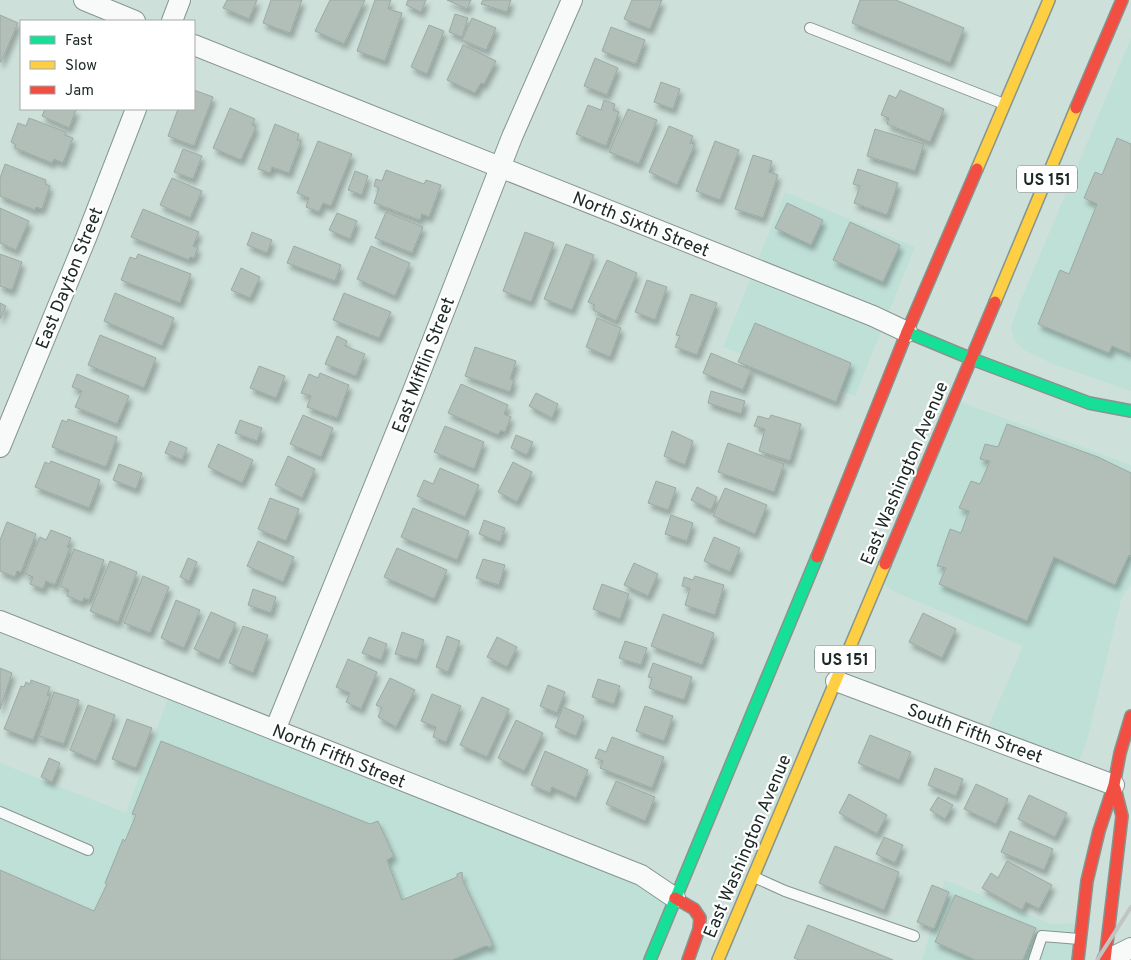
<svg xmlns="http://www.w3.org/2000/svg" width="1131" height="960" font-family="Overpass,sans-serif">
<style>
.built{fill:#bfe0d7}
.building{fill:#b2bfb8;stroke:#9caaa3;filter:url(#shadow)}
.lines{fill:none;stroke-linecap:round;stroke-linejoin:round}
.lane-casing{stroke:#869590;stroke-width:12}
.street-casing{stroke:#869590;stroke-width:22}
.fast-casing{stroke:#869590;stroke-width:14}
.slow-casing{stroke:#869590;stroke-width:14}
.jam-casing{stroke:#869590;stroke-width:14}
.lane{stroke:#f8faf9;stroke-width:10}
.street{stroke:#f8faf9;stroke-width:20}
.fast{stroke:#16e098;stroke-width:11}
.slow{stroke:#ffcf43;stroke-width:11}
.jam{stroke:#f24e42;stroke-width:11}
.rail{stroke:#c0c5c4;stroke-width:4}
.labels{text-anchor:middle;stroke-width:4.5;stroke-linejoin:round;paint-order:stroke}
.shield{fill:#fff;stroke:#5f6866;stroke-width:1}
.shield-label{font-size:16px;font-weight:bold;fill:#1b2825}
.street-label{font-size:18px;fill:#1b2825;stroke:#fff}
</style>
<defs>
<filter id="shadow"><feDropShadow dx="3" dy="5.5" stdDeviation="2.5" flood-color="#0004"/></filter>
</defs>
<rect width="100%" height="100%" fill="#cde0da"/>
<path class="built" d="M1131,38V391L1053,364L1024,350L1014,340L1011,328L1018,307Z
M785,192L915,247L855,396L723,347Z
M955,400L1131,465V584L1121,600L1086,744L1080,758L1078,771L984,736L1023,646L895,592L878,580Z
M171,690L675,898L650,960H0V763L126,813Z
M945,880L1051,924L1082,923L1078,960H922Z"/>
<path class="building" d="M227,0H257L249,19L223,8Z
M271,0H302L290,33L263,23Z
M330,0H365L344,44L315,31Z
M375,0H391L388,9L402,13L385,61L357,51Z
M408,0H426L421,12L406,5Z
M447,0H471L467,9Z
M483,0H511L507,12L481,4Z
M632,0H662L650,29L624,19Z
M860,0H896L964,28L950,63L852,23Z
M455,14L468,18L462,37L449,32Z
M0,15L18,23L1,62H0Z
M472,18L496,28L486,50L462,40Z
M429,25L444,31L427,74L411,67Z
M611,27L645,40L636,64L602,51Z
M463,45L496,61L484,84L481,83L475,93L447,80Z
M595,58L618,68L607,95L584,86Z
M661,82L680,89L673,109L654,102Z
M194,90L213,97L194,146L168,136L178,109H194Z
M900,90L944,109L930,142L887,124L889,118L881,115L889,95L896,98Z
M604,100L615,104L613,110L619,112L606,146L576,134L588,105L601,110Z
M230,108L255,119L252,125L256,127L241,160L213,148Z
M45,109H74L76,110L69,128L42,116Z
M628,109L657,120L639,164L609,152Z
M29,118L66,132L65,135L73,138L63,163L54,159L52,163L15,148L16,145L11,142L18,123L26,126Z
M275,124L299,134L297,140L301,141L289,173L272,167L270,173L258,169Z
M669,126L693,136L690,143L695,144L677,185L649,172Z
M875,129L924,144L915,171L867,156Z
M1117,138L1131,144V354L1112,346L1109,353L1038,324L1060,270L1069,274L1097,204L1084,198L1095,172L1102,175Z
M318,141L352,154L331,206L323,203L319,212L306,207L309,198L297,193Z
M715,141L739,150L720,200L696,191Z
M183,149L202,156L193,179L174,172Z
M753,155L772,161L769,172L778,175L763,218L735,209Z
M5,164L46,180L45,184L50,186L42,209L36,207L35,210L0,196V178Z
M858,169L898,183L887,215L854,203L860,186L853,184Z
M386,170L424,184L426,180L441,185L429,217L422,214L420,220L374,203L379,188L374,186L376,179L382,181Z
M355,171L368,176L362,195L348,190Z
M172,178L202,191L190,218L160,205Z
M787,203L823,220L811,245L775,228Z
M0,208L29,221L16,250L0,243Z
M143,209L199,232L193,246L198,248L194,258L190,257L189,260L131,237Z
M386,212L423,227L412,253L375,238Z
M337,213L357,221L350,239L329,230Z
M850,222L900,245L883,282L833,260Z
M252,232L272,240L267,253L247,245Z
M525,232L554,243L531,302L503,291Z
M566,244L594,255L572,310L544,299Z
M294,246L341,265L335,281L287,263Z
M371,246L410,263L395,296L357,279Z
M0,254L22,262L12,290L0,286Z
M138,254L191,274L180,303L121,280L130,257L136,259Z
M607,260L637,273L616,321L593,310L595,305L588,302Z
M241,268L260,277L250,298L231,290Z
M647,280L667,287L655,320L635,312Z
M115,293L174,318L162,346L104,321Z
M344,293L391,312L379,338L333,320Z
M691,294L717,303L697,355L675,347L680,336L676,335Z
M0,303L6,306L0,319Z
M597,318L621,328L610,357L586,347Z
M755,323L851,363L836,402L738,362Z
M100,335L156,358L144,388L88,365Z
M337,336L347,341L345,346L365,354L356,376L325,364Z
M475,347L516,361L510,379L514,380L510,392L465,376Z
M711,353L751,370L743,390L703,373Z
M259,366L285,376L276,398L250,388Z
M320,373L349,385L337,418L307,407L311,396L301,393L309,374L318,378Z
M77,374L129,396L117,424L75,407L82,391L72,387Z
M461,384L508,405L504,414L511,417L505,432L501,430L498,435L448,413Z
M711,391L745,401L741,414L708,403Z
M536,393L558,404L552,418L529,406Z
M303,415L333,428L321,457L290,444Z
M771,415L801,424L790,461L759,451L765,429L754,426L758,416L769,419Z
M68,419L117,437L106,467L52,447L62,420L67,422Z
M240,420L262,428L257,441L235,433Z
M1007,424L1098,457L1131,473V556L1129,555L1115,585L1054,557L1027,621L939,584L946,568L937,566L950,529L961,533L969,511L959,508L971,481L980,484L990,461L980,459L985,444L998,447Z
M445,426L484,442L474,469L434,452Z
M672,431L693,441L685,465L664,456Z
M516,435L533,442L527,455L511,448Z
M170,441L187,448L182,460L165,453Z
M728,443L784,464L774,492L718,472Z
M218,444L253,460L242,483L208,467Z
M288,456L315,469L302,498L275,485Z
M51,461L100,480L89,508L35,487L45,462L49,464Z
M513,462L532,472L517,502L498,492Z
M119,464L142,473L136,489L113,480Z
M440,468L479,485L465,517L417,496L424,480L433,484Z
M656,481L676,488L668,510L648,503Z
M697,487L717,497L711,510L691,500Z
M725,488L767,505L755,534L713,516Z
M270,498L299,509L286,541L258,529Z
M413,508L469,531L457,560L401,537Z
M671,515L693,523L687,541L665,534Z
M484,520L505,528L500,542L479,534Z
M7,522L36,534L21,572L17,571L15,577L0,571V540Z
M51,530L71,538L67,547L70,548L55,585L46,581L43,589L30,584L33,577L25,574L40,537L46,540Z
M714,537L740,548L730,572L704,561Z
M258,541L294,557L283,582L247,566Z
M397,548L447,570L434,599L384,577Z
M74,549L104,560L89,600L84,598L82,602L67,596L69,590L60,586Z
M188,558L197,562L189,581L180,577Z
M483,559L505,565L499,585L476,578Z
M110,561L137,572L118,622L90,611Z
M634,563L658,574L648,596L624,585Z
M143,576L169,587L150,633L124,623Z
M695,576L724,585L715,615L685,605L690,588L682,586L684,577L693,580Z
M602,584L629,594L620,619L593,609Z
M253,589L276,597L271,613L248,605Z
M176,600L200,610L184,648L161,638Z
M211,612L236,623L219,660L194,649Z
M923,613L956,629L942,658L909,642Z
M663,614L714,633L702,665L651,646Z
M243,626L268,635L253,673L229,663Z
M402,632L424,640L417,660L395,654Z
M447,636L460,641L448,672L436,667Z
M369,637L387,644L381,660L362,653Z
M497,637L517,647L507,667L487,657Z
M625,641L647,648L641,665L619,658Z
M348,659L377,672L361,709L346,702L350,693L336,687Z
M653,663L692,677L684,700L649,688L652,678L648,677Z
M0,668L12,673L0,709Z
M390,678L415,690L396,727L378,717L382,708L376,705Z
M598,679L620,686L614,704L592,697Z
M31,680L50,687L47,695L50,696L33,740L4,729L21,686L24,687L26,682L30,684Z
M548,685L565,692L557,713L540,706Z
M54,692L79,700L64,744L39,736Z
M432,694L461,706L446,742L433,737L436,727L421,721Z
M482,697L509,709L487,757L460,745Z
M88,705L115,715L96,761L70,750Z
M645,706L673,716L664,741L636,731Z
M563,707L584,716L576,736L555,727Z
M127,719L152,728L136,768L112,759Z
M516,720L543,733L524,771L498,758Z
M870,735L911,752L899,780L858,763Z
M612,737L664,757L652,788L600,768L603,761L595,758L599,749L606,752Z
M161,741L370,824L378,821L394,856L387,860L402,900L457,877V874L462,872L463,881L492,942V945L491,947L485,946L452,960H0V870L94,911L107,884L105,883L123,839L125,841L136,815L132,814Z
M545,751L588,770L576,798L552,787L550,793L531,785Z
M49,758L60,763L52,782L41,777Z
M935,768L963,779L956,796L928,785Z
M616,781L655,797L645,821L606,804Z
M976,784L1008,799L996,824L964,809Z
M849,794L887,815L877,834L839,813Z
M1029,795L1067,813L1055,837L1018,819Z
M938,797L953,805L945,819L930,810Z
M1010,831L1053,849L1044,870L1001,852Z
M884,837L903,845L895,863L876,854Z
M835,846L899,872L884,910L819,883Z
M1007,861L1052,885L1039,909L1026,902L1022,910L982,888L991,873L998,878Z
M932,885L949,892L934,929L917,922Z
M955,895L1036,928L1023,960H975L935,942Z
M808,925L893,960H799L794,958Z"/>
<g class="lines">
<g class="lane-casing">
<path id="lane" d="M810,28L1004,104
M0,812L88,850
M754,877L785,891L914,936
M1034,960L1042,936L1079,939"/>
</g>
<g class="street-casing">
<path id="street" d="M84,0L135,21
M172,21L180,0
M194,45L873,316L907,332
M0,447L86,238L136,109
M0,621L641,875L675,898
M836,681L1114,785
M275,730L413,391L512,137L572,0
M1107,960L1131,948"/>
</g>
<g class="fast-casing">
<path id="fast" d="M907,332L972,359L1089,403L1131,411
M650,960L817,557"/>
</g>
<g class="slow-casing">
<path id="slow" d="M977,169L1049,0
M995,302L1076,108
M718,960L885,564"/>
</g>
<g class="jam-casing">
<path id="jam" d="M1076,108L1122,0
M817,557L907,332L977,169
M885,564L995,302
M675,898L694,909L700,918L699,929L688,960
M1078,960L1087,881L1099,831L1114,785L1120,753L1131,716
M1105,960L1122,816L1115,788"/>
</g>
<use href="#lane" class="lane"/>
<use href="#street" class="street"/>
<use href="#fast" class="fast"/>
<use href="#slow" class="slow"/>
<use href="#jam" class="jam"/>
<path class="rail" d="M1097,960L1131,907"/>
</g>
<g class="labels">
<g class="shield">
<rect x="1017" y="165.5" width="60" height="27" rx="4"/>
<rect x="815" y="645.5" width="60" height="27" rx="4"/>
</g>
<g class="shield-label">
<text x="1047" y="185">US 151</text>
<text x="845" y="665">US 151</text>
</g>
<g class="street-label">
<text transform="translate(641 224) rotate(22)" y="6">North Sixth Street</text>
<text transform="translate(69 278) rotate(-68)" y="6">East Dayton Street</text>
<text transform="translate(423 365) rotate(-69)" y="6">East Mifflin Street</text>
<text transform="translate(904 473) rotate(-67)" y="6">East Washington Avenue</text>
<text transform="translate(975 733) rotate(20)" y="6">South Fifth Street</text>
<text transform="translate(339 756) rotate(22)" y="6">North Fifth Street</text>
<text transform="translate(747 846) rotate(-67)" y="6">East Washington Avenue</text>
</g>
</g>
<rect x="20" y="20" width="175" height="90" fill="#ffffff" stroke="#a4a9a8"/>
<rect x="30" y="36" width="25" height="8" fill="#16e098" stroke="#a4a9a8"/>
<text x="65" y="45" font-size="15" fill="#1b2825">Fast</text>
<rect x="30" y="61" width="25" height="8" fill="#ffcf43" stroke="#a4a9a8"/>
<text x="65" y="70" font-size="15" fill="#1b2825">Slow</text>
<rect x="30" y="86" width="25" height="8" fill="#f24e42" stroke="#a4a9a8"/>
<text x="65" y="95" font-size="15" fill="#1b2825">Jam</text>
</svg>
